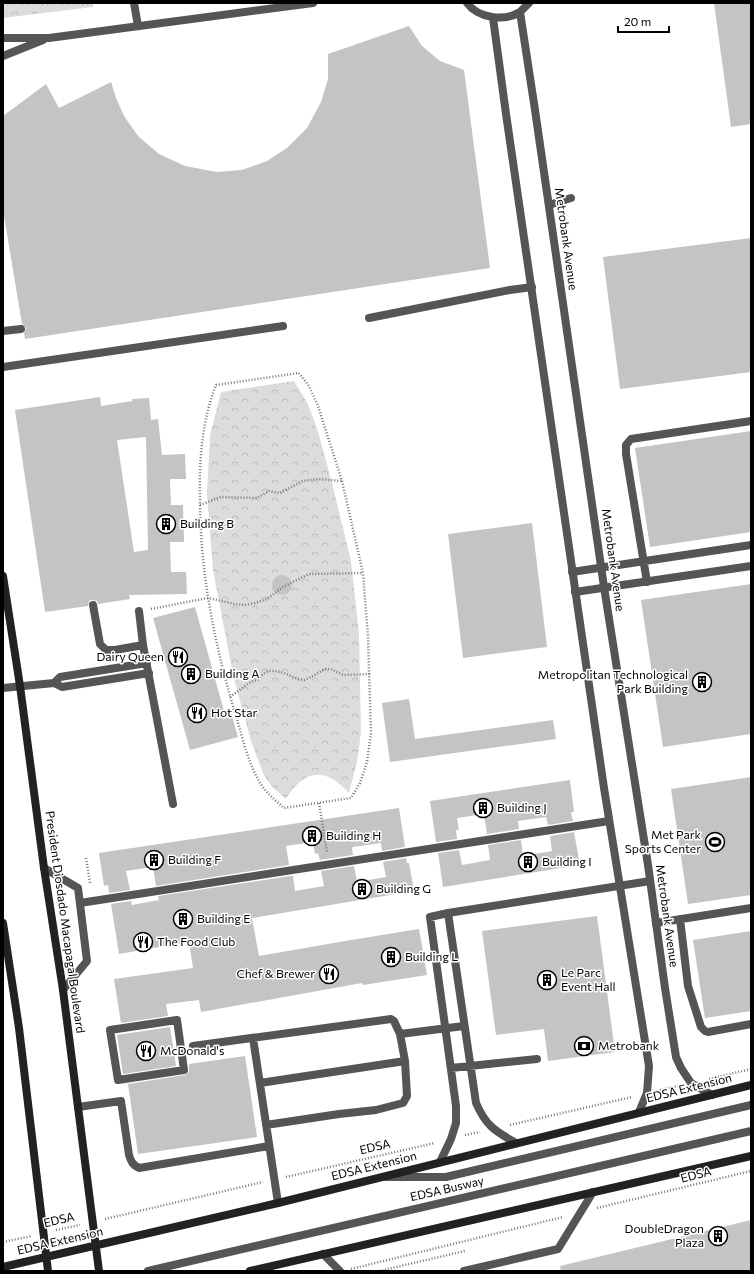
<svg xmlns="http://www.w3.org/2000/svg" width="754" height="1274" font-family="Commissioner,sans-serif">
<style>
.forest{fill:url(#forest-crowns)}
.building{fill:#c4c4c4;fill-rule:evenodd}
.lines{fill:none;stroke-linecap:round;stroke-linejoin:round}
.path{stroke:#777;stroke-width:2.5;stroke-dasharray:1 2;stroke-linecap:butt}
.service{stroke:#555;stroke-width:8}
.pedestrian{stroke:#555;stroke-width:8}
.minor{stroke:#555;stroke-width:8}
.secondary{stroke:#222;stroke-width:8}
.labels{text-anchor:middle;stroke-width:3;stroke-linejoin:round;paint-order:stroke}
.street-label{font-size:12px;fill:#000;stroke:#fff}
.poi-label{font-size:12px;fill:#000;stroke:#fff;text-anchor:start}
</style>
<defs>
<pattern id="forest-crowns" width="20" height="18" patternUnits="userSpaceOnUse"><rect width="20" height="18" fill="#dcdcdc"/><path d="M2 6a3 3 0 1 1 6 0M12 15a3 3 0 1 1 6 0" fill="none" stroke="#bbb"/></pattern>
</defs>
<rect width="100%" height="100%" fill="#fff"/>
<path class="forest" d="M3,3H93V7L3,18Z
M294,381L308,404L318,432L332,483L351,561L359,634L361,732L357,762L349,793C345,789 341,785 337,782C315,766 298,779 286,799L272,787L267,780L263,773L251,741L233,675L213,570L207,494L210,435L221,392Z"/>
<path class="building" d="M714,3H751V124L731,127Z
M409,26L422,46L440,61L464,70L490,268L25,339L24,333L26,328L22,324L3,210V116L46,84L59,108L111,82L116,98L124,116L138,136L159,154L185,166L217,172L242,170L267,161L287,148L307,128L321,102L328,79V54Z
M751,238V372L620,389L603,257Z
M100,397L101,406L132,401V399L149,398L151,420L158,419L162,455L185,454L186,479H170L171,505H183L184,542H170L171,572H186L187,594L129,595L130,599L98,604L97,601L92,600L89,601L88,606L45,612L15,410ZM146,437L148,550L134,552L117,440Z
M751,431V532L650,547L635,448Z
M532,523L547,647L463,658L448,534Z
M272 585a10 10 0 1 1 20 0a10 10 0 1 1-20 0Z
M751,584V734L663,747L641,600Z
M195,607L224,711L230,709L238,737L190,750L153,618Z
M409,699L415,739L553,720L556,739L390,762L382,703Z
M751,777V895L688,904L671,789Z
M570,780L574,812H571L573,821L548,825L546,817L518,821L519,829L487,834L484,814L457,818L459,830H456L457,839L436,842L430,801Z
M399,808L405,847L382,851L381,843L353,847L352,848L353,855L320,860L318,853L315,854L313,842L286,846L289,865L156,886L153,867L126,871L130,890L109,893L108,885L104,886L99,853Z
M574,832L580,865L443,887L438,853L459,850L462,865L490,860L488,845L521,840L523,856L552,851L550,836Z
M406,858L407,863H409L414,891L252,918L259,956L345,941L419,929L427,975L363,985L362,983L201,1012L199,1000L166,1004L168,1016L121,1023L114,979L193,968L189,942L119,954L111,904L131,901L132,905L159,900L158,896L291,876H293L295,891L324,886L321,871L354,866L357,882L386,877L383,862Z
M597,916L615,1052L548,1061L544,1029L496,1035L482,931Z
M751,931V1011L705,1018L693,940Z
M170,1027L176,1066L123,1074L117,1035Z
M245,1056L257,1137L138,1154L128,1084L185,1075L189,1072V1064Z
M751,1220V1271H561L560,1266Z"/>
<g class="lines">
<path class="path" d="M299,373L309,386L318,406L342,481L363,573L368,637L371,733L367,762L360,783L351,798L284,808C275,800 265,792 259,781C247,760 242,735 235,713C214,642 200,572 200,498C199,460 202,421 216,385Z
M200,505L221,497L257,498L269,491L280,493L303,481L318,479L342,481
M151,609L208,598L235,604L245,605L255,603L267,599L283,587L309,574L363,573
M230,697L249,683L259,679L263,674L268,671H275L284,673L298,679L304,680L309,678L325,669H331L343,675L370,674
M319,803L327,852
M86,858L90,883
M709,1079L751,1069
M660,1090L678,1086
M510,1125L632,1097
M465,1135L480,1132
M286,1177L435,1143
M597,1208L751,1171
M105,1219L263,1182
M56,1230L80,1225
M3,1242L32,1236
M351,1269L563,1217
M379,1271L465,1251"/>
<path class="service" d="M134,3L138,26
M549,205L571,198
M369,318L510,290L532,287
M3,331L21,329
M3,367L283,326
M572,572L751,545
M647,582L626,454V445L631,439L751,421
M575,592L751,566
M93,605L100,644L106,650H115L143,645
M139,611L143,645L173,804
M54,683L62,687L149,673
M3,688L54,683L60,677L147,663
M44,868L78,888L87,961L63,990
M448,913L476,1103C486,1126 495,1131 516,1143
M680,919L688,986L701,1027L705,1031L708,1032L751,1024
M656,923L751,908
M177,1020L184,1070L118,1080L110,1030Z
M400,1034L464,1026
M253,1038L278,1203
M193,1046L391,1019L394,1021L400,1034L405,1061L407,1096L403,1103L376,1110L339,1114L266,1125
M451,1068L537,1059
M260,1083L405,1061
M78,1107L121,1101L129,1155C131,1162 133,1165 139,1168L269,1146
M440,1162L451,1139L456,1123V1106L430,917L448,913L650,881
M386,1177H446L751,1105
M323,1254L340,1271
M148,1271L751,1131
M464,1271L558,1249L593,1192"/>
<path class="pedestrian" d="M80,903L609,821"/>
<path class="minor" d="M467,3C478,18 504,22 520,12C523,9 526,6 529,3
M520,12L535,110L604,587L648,865L665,988L676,1057L681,1068L691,1083L712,1095
M493,18L506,114L604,788L649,1066L647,1093L639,1112
M3,38H49L313,3
M3,56L43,40"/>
<path class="secondary" d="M3,576L20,686L44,868L63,990L99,1271
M3,923L19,1028L48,1271
M3,1267L278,1203L751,1085
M250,1271L751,1156"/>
</g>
<defs>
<g id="building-ring" transform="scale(1)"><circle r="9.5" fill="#fff" stroke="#000" stroke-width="1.5"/><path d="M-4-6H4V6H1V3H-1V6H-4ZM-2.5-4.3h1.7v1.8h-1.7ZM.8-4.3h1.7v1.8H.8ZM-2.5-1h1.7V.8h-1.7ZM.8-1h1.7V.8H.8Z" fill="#000"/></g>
<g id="restaurant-ring" transform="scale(1)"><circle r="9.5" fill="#fff" stroke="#000" stroke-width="1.5"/><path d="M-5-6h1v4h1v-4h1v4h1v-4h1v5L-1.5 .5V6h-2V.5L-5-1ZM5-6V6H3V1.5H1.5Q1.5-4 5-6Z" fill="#000"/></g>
<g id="stadium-ring" transform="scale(1)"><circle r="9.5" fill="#fff" stroke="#000" stroke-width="1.5"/><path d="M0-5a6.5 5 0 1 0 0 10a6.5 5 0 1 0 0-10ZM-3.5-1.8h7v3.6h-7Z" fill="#000"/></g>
<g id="bank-ring" transform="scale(1)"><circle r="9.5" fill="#fff" stroke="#000" stroke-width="1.5"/><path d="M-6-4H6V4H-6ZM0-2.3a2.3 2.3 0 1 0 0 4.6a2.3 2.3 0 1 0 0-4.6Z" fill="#000"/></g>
</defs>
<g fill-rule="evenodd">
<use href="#building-ring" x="166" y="524"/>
<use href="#restaurant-ring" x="178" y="657"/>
<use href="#building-ring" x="191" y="674"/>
<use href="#building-ring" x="702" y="682"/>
<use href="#restaurant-ring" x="197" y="713"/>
<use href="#building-ring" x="483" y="808"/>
<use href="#building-ring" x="312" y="836"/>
<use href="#stadium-ring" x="715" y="842"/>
<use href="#building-ring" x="154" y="860"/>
<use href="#building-ring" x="528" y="862"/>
<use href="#building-ring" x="362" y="889"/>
<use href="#building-ring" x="183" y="919"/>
<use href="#restaurant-ring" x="143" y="942"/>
<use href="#building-ring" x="391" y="957"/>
<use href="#restaurant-ring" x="329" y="974"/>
<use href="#building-ring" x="547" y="980"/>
<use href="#bank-ring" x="584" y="1046"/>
<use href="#restaurant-ring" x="146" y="1051"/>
<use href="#building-ring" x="718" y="1236"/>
</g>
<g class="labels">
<g class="street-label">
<text transform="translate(566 239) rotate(82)" y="4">Metrobank Avenue</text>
<text transform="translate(613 560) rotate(82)" y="4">Metrobank Avenue</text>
<text transform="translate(667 916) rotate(82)" y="4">Metrobank Avenue</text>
<text transform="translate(65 922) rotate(82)" y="4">President Diosdado Macapagal Boulevard</text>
<text transform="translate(689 1088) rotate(-14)" y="4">EDSA Extension</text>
<text transform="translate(375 1147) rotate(-13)" y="4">EDSA</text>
<text transform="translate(374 1166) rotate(-14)" y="4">EDSA Extension</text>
<text transform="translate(696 1175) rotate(-14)" y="4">EDSA</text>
<text transform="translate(447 1189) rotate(-13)" y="4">EDSA Busway</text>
<text transform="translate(59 1220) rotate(-13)" y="4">EDSA</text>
<text transform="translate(60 1241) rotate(-13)" y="4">EDSA Extension</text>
</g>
<g class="poi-label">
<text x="180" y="528">Building B</text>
<text x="164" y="661" text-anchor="end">Dairy Queen</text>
<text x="205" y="678">Building A</text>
<text x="688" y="679" text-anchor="end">Metropolitan Technological<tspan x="688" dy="14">Park Building</tspan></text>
<text x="211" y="717">Hot Star</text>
<text x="497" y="812">Building J</text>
<text x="701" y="839" text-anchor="end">Met Park<tspan x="701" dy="14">Sports Center</tspan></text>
<text x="326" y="840">Building H</text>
<text x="168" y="864">Building F</text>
<text x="542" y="866">Building I</text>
<text x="376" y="893">Building G</text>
<text x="197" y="923">Building E</text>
<text x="157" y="946">The Food Club</text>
<text x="405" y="961">Building L</text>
<text x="561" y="977">Le Parc<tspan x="561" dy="14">Event Hall</tspan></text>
<text x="315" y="978" text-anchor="end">Chef &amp; Brewer</text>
<text x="598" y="1050">Metrobank</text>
<text x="160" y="1055">McDonald's</text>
<text x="704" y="1233" text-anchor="end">DoubleDragon<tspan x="704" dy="14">Plaza</tspan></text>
</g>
</g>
<rect width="754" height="1274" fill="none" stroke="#000000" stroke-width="8"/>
<path d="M618 26v6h51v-6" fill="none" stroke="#000000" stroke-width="2"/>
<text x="624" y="26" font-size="12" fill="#000000" stroke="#ffffff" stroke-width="3" paint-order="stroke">20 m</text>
</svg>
